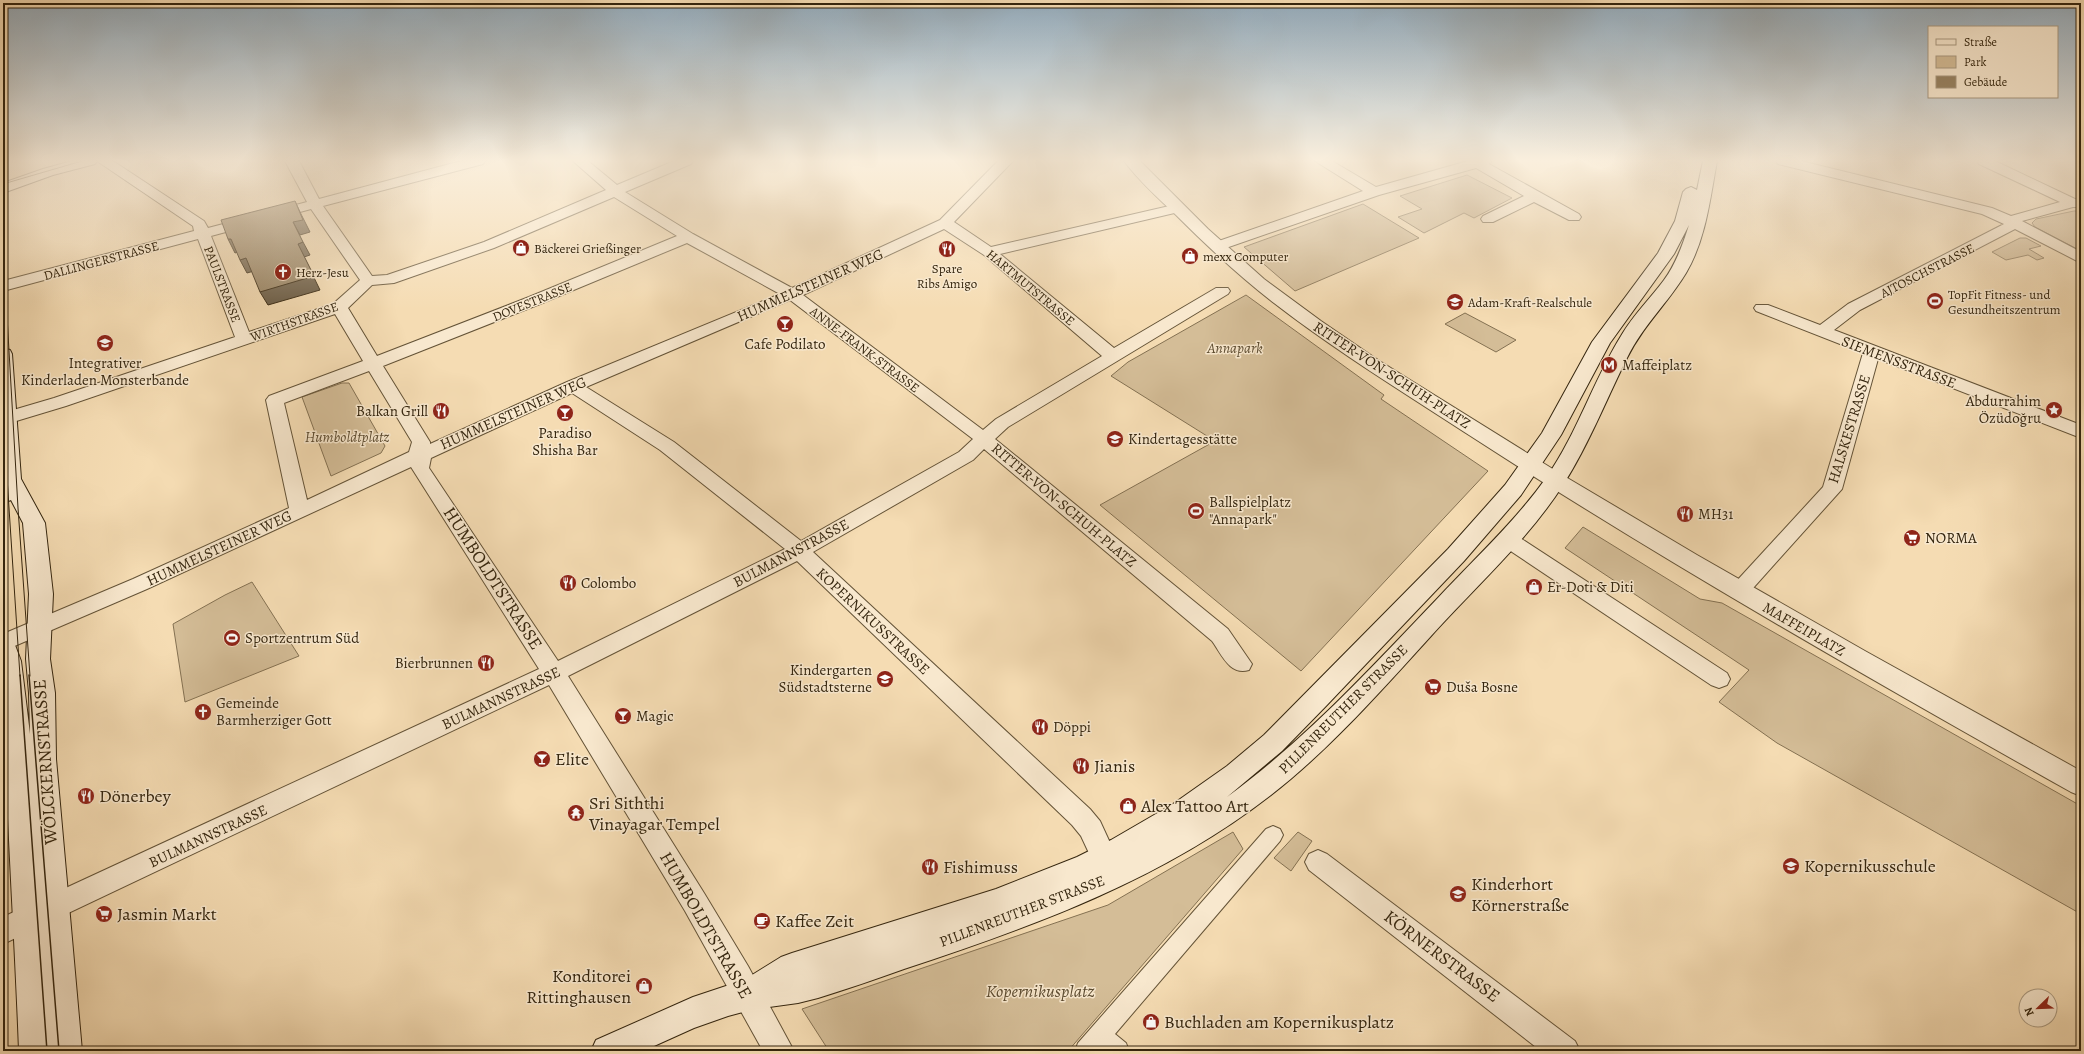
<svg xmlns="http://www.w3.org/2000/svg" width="2084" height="1054" font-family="Alegreya,serif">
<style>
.green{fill:#d4bd97;stroke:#847152}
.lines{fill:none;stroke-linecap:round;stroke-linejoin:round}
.pedestrian-casing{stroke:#645337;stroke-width:2}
.minor-casing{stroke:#645337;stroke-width:2}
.tertiary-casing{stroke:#645337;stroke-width:2}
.secondary-casing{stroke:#34250e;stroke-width:2}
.pedestrian{fill:#f8e8ce;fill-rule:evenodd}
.minor{fill:#f8e8ce;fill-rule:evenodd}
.tertiary{fill:#f8e8ce;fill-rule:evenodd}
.secondary{fill:#f8e8ce;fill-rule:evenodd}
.tram-far1{stroke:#34250e;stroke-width:1}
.tram{stroke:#34250e;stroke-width:1.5}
.shaded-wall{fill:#6a5c46;stroke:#34250e}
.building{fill:#988464;stroke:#34250e}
.labels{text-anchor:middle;stroke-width:3;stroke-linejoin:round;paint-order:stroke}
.far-poi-label{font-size:13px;fill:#34250e;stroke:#f8e8ce;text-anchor:start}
.far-street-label{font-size:13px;fill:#34250e;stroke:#f8e8ce}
.street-label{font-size:15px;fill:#34250e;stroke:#f8e8ce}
.poi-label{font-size:15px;fill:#34250e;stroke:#f8e8ce;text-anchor:start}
.park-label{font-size:15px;font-style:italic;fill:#5c4b30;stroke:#f8e8ce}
.near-street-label{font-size:18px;fill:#34250e;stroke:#f8e8ce}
.near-poi-label{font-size:18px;fill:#34250e;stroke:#f8e8ce;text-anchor:start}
.near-park-label{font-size:18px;font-style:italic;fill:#5c4b30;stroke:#f8e8ce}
</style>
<rect width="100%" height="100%" fill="#f5dcb3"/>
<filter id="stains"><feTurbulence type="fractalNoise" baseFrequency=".005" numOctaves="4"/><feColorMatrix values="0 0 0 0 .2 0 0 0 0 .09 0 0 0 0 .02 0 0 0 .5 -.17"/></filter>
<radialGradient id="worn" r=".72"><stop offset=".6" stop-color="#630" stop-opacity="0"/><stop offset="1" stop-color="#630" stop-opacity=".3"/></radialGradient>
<path class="green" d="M1467,175L1512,198L1474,218L1464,213L1424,233L1398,217L1422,209L1400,196Z
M1363,204L1419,238L1295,291L1244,247Z
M2074,211H2081V251L2035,227L2032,223L2036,219Z
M2020,238H2026L2041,246L2029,249L2044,258L2037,260L2028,255L2006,260L1992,252Z
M1246,295L1384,395L1381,399L1488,471L1301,671L1100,505L1215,441L1111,376L1128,362Z
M1465,313L1516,340L1496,352L1445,324Z
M342,383H349L385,446L381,453L331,476L302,397Z
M1583,527L1700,599L1722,603L2081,806V914L1777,743L1719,702L1749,670L1565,548Z
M252,582L299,656L185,702L173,624L225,595Z
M1233,832L1243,849L1068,1051H829L802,1009L1108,905Z
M1298,832L1312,841L1291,871L1274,858Z"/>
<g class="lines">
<g class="pedestrian-casing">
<path id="pedestrian" d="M1273,826L1280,829L1283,835L1280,841L1115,1034L1126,1043L1129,1051H1075L1078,1043L1266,829Z"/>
</g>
<g class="minor-casing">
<path id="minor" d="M97,161H113L204,221L208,228L307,202L285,161H299L319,199L461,161H485L483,164L323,206L372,276L387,275L484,242L606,190L573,161H588L617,185L674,161H693L691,164L625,192L693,234L792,288L940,220L998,161H1013L954,222L991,247L1178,204L1183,205L1185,208L1183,211L1000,254L1114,348L1216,288H1228L1230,291L1228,294L1008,427L995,439L1228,629L1252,664L1249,670C1230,676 1222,655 1212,641L984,449L973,460L813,552L1090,809L1100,821L1117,858L1113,866L1104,870L1095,866L1081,836L1072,825L797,561L568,676L704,893L748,966L794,1051H763L685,911L549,685L3,944V917L539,669L411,467L147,589L3,651V634L133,579L289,508L266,400L269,396L363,361L335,314L66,406L3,425V413L54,398L235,337L198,239L3,291V281L194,231L193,226ZM614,197L677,236L529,297L377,356L348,308L372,285L394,283L494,248ZM311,209L360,280L333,304L249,332L211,236ZM944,229L984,255L1102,356L996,419L983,430L803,295ZM687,243L780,294L567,382L430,444V442L383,366L540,304ZM790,300L973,439L959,452L801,541L674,442L586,387ZM369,371L412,442L409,452L307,500L284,403ZM572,393L660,450L785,549L558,661L429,468L431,458Z
M1315,161H1332L1376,187L1468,161H1492L1489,164L1579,214L1581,217L1579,220H1569L1534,202L1493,222H1483L1481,219L1483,216L1524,196L1476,168L1379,195L1223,249H1213L1211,246L1213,243L1363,191Z
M1776,161H1801L1992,208L2011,216L2060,202L1979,164L1977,161H1995L2075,199H2081V207H2073L2022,221L2081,252V263L2015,229L1860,310L1834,330L2081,425V438L1878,359L1842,489L1746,596L1739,599L1732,596L1728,591L1732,586L1823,487L1863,353L1756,311L1754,308L1756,305H1768L1820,325L1848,304L2004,224L1982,214L1778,164Z
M1507,532L1514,534L1727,673L1730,679L1727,685L1719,688L1711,685L1500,544L1497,539L1500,534Z
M1318,850L1327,854L1575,1041L1580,1051H1541L1309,870L1305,862L1309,854Z"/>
</g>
<g class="tertiary-casing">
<path id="tertiary" d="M1124,161H1140L1208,229L1264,279L1321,321L1378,360L1564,476L1697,555L1865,651L2081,771V796L2071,792C1868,678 1665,562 1469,435C1403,392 1336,351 1274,303C1239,276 1207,246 1176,215C1158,198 1139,181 1124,161Z"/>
</g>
<g class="secondary-casing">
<path id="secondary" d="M72,161H97L95,164L53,175L3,193V183L43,169Z
M1703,161H1717C1710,199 1706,239 1686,273C1668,303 1644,324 1627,358C1606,400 1589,444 1563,485C1527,541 1476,586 1431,636C1381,691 1330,749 1271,795C1162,880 1034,926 904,969C876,979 847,989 818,998L798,1003L754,1009L728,1016L694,1028L643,1051H591L596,1040L693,997L744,980L781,957L792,953L996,889L1077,857L1111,840L1173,804L1227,766L1264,735L1448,549L1505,485L1542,433L1592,342L1658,253L1675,221L1683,192L1686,189L1691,187L1697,190ZM1689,225C1683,244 1676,264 1664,280C1650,299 1633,315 1621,336C1593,381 1577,434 1546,478C1514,523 1473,560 1436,600C1369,670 1305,740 1227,797L1282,751L1326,706L1464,561L1521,495L1561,435L1610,343L1674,254Z
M3,348L10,350L12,354L21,479L45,523L53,594L50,659L55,693L56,759L82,1051H19C14,912 3,774 3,635L12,637L21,661L30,734L29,693L26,659L29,594L23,523L11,500L3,503Z"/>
</g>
<use href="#pedestrian" class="pedestrian"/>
<use href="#minor" class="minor"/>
<use href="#tertiary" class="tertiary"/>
<use href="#secondary" class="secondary"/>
<path class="tram-far1" d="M3,184L82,161
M3,246L18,508L30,676
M3,416L20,676"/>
<path class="tram" d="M20,675L47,1051
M29,675L59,1051"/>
</g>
<path class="shaded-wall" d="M295,201L301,214L310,232L300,235L293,222Z
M228,239H231L238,252L235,253Z
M303,242L310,255L304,257L320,290L268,305L260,292L298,244Z
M246,258L254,271L247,273L240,260Z"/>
<path class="building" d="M295,201L303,220L293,222L303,242L298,244L314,276L260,292L246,258L240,260L231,239H228L221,220Z"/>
<linearGradient id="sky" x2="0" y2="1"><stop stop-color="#93abbc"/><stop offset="0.52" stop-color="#faefdd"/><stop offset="1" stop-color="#faefdd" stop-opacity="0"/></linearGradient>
<rect width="2084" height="309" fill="url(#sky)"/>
<defs>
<g id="shop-disc" transform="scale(0.9)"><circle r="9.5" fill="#8f2418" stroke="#f8e8ce"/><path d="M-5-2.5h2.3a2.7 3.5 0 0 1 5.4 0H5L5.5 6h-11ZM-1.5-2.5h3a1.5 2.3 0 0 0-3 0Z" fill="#fff"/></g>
<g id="restaurant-disc" transform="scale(0.9)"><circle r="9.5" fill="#8f2418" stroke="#f8e8ce"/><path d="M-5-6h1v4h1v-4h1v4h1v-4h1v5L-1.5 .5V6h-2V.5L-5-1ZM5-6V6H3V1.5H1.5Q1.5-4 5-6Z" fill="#fff"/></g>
<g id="church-disc" transform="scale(0.9)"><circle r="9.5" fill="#8f2418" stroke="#f8e8ce"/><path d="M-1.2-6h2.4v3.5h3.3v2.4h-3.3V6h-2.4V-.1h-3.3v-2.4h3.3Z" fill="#fff"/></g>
<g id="stadium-disc" transform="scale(0.9)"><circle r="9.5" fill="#8f2418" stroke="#f8e8ce"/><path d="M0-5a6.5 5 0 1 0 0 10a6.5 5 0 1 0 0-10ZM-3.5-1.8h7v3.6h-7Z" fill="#fff"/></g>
<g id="school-disc" transform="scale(0.9)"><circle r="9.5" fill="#8f2418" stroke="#f8e8ce"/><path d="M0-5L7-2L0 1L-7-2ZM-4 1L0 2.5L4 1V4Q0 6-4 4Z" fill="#fff"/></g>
<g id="bar-disc" transform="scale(0.9)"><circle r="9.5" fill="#8f2418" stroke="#f8e8ce"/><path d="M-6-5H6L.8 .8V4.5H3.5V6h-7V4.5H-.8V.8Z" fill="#fff"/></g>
<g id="metro-disc" transform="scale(0.9)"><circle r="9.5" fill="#8f2418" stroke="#f8e8ce"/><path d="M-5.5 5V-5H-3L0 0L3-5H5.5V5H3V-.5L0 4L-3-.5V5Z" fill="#fff"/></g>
<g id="sight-disc" transform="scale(0.9)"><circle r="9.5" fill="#8f2418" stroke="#f8e8ce"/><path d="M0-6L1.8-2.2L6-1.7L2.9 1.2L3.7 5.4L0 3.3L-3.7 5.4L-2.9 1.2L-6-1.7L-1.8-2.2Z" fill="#fff"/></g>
<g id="supermarket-disc" transform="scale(0.9)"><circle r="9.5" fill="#8f2418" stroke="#f8e8ce"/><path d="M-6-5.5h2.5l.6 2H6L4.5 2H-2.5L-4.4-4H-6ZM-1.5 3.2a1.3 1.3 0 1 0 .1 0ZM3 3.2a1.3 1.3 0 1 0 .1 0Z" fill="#fff"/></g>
<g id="temple-disc" transform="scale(0.9)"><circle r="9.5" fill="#8f2418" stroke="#f8e8ce"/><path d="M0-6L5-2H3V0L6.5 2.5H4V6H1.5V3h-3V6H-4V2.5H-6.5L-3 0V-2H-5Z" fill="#fff"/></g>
<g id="cafe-disc" transform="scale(0.9)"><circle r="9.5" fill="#8f2418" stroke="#f8e8ce"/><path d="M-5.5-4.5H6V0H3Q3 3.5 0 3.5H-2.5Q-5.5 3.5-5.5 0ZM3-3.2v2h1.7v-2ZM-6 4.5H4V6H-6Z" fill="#fff"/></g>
</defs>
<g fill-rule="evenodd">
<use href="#shop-disc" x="521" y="248"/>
<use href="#restaurant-disc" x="947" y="249"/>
<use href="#shop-disc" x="1190" y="256"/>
<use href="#church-disc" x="283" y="272"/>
<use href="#stadium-disc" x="1935" y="301"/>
<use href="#school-disc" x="1455" y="302"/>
<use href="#bar-disc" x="785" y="324"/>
<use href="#school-disc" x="105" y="343"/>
<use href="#metro-disc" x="1609" y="365"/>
<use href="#sight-disc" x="2054" y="410"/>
<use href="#restaurant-disc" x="441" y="411"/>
<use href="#bar-disc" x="565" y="413"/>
<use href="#school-disc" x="1115" y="439"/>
<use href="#stadium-disc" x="1196" y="511"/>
<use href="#restaurant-disc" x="1685" y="514"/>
<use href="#supermarket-disc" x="1912" y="538"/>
<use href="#restaurant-disc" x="568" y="583"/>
<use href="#shop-disc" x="1534" y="587"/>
<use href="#stadium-disc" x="232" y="638"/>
<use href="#restaurant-disc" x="486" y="663"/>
<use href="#school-disc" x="885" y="679"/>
<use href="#supermarket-disc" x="1433" y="687"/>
<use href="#church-disc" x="203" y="712"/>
<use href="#bar-disc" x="623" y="716"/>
<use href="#restaurant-disc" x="1040" y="727"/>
<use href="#bar-disc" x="542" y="759"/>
<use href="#restaurant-disc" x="1081" y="766"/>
<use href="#restaurant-disc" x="86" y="796"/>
<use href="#shop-disc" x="1128" y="806"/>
<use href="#temple-disc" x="576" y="813"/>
<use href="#school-disc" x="1791" y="866"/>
<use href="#restaurant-disc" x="930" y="867"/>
<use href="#school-disc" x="1458" y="894"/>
<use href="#supermarket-disc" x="104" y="914"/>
<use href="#cafe-disc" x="762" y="921"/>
<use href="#shop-disc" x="644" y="986"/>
<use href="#shop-disc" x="1151" y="1022"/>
</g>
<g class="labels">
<g class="far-poi-label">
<text x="534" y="253">Bäckerei Grießinger</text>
<text x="1203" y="261">mexx Computer</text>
<text x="947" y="273" text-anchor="middle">Spare<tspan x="947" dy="15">Ribs Amigo</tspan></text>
<text x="296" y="277">Herz-Jesu</text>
<text x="1948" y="299">TopFit Fitness- und<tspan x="1948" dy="15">Gesundheitszentrum</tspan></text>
<text x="1468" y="307">Adam-Kraft-Realschule</text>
</g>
<g class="far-street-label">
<text transform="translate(101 260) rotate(-15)" y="5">DALLINGERSTRASSE</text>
<text transform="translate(1927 270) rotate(-27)" y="5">AJTOSCHSTRASSE</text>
<text transform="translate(223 284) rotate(69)" y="5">PAULSTRASSE</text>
<text transform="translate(1031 287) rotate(40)" y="5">HARTMUTSTRASSE</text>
<text transform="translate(532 301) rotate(-22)" y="5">DOVESTRASSE</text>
<text transform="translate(294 321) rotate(-20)" y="5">WIRTHSTRASSE</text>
<text transform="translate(865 349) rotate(37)" y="5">ANNE-FRANK-STRASSE</text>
</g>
<g class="street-label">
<text transform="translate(810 285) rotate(-24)" y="5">HUMMELSTEINER WEG</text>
<text transform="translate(1899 362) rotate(21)" y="5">SIEMENSSTRASSE</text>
<text transform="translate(1392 375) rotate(33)" y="5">RITTER-VON-SCHUH-PLATZ</text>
<text transform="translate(513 413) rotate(-24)" y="5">HUMMELSTEINER WEG</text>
<text transform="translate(1849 429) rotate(-73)" y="5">HALSKESTRASSE</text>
<text transform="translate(1064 505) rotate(40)" y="5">RITTER-VON-SCHUH-PLATZ</text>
<text transform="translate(219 548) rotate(-25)" y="5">HUMMELSTEINER WEG</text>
<text transform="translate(791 553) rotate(-28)" y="5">BULMANNSTRASSE</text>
<text transform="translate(873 621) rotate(43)" y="5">KOPERNIKUSSTRASSE</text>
<text transform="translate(1804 629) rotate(30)" y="5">MAFFEIPLATZ</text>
<text transform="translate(501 698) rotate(-25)" y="5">BULMANNSTRASSE</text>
<text transform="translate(1343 709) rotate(-45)" y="5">PILLENREUTHER STRASSE</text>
<text transform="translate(208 836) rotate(-25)" y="5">BULMANNSTRASSE</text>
<text transform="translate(1022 911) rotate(-21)" y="5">PILLENREUTHER STRASSE</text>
</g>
<g class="poi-label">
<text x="785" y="349" text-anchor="middle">Cafe Podilato</text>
<text x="105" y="368" text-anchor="middle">Integrativer<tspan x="105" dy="17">Kinderladen Monsterbande</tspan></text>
<text x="1622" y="370">Maffeiplatz</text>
<text x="2041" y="406" text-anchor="end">Abdurrahim<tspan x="2041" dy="17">Özüdoğru</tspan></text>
<text x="428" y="416" text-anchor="end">Balkan Grill</text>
<text x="565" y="438" text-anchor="middle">Paradiso<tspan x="565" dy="17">Shisha Bar</tspan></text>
<text x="1128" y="444">Kindertagesstätte</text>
<text x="1209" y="507">Ballspielplatz<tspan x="1209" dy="17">"Annapark"</tspan></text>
<text x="1698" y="519">MH31</text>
<text x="1925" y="543">NORMA</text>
<text x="581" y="588">Colombo</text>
<text x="1547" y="592">Er-Doti &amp; Diti</text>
<text x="245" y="643">Sportzentrum Süd</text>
<text x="473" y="668" text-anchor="end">Bierbrunnen</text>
<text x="872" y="675" text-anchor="end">Kindergarten<tspan x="872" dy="17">Südstadtsterne</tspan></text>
<text x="1446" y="692">Duša Bosne</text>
<text x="216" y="708">Gemeinde<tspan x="216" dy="17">Barmherziger Gott</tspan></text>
<text x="636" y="721">Magic</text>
<text x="1053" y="732">Döppi</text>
</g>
<g class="park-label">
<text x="1235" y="353">Annapark</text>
<text x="347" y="442">Humboldtplatz</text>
</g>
<g class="near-street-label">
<text transform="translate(493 578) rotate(57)" y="6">HUMBOLDTSTRASSE</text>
<text transform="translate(45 762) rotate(-94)" y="6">WÖLCKERNSTRASSE</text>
<text transform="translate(706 925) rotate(60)" y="6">HUMBOLDTSTRASSE</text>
<text transform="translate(1442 956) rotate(37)" y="6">KÖRNERSTRASSE</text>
</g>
<g class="near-poi-label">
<text x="555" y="765">Elite</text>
<text x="1094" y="772">Jianis</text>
<text x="99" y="802">Dönerbey</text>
<text x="589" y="809">Sri Siththi<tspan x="589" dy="21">Vinayagar Tempel</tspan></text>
<text x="1141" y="812">Alex Tattoo Art</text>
<text x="1804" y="872">Kopernikusschule</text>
<text x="943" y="873">Fishimuss</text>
<text x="1471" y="890">Kinderhort<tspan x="1471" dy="21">Körnerstraße</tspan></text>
<text x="117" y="920">Jasmin Markt</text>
<text x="775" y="927">Kaffee Zeit</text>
<text x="631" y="982" text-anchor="end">Konditorei<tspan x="631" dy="21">Rittinghausen</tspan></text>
<text x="1164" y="1028">Buchladen am Kopernikusplatz</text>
</g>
<g class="near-park-label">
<text x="1040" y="997">Kopernikusplatz</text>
</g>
</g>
<rect width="2084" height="1054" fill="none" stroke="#f5dcb3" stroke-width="16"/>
<rect x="4" y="4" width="2076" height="1046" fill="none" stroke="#34250e" stroke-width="2"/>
<rect x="8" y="8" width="2068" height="1038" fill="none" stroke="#34250e"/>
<rect x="1928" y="26" width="130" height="72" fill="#f8e8ce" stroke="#aa9a81"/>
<rect x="1936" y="39" width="20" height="6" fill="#f8e8ce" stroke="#aa9a81"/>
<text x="1964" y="46" font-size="12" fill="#34250e">Straße</text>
<rect x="1936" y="56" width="20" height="12" fill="#d4bd97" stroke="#aa9a81"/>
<text x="1964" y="66" font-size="12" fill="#34250e">Park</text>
<rect x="1936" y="76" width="20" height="12" fill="#988464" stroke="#aa9a81"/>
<text x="1964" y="86" font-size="12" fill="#34250e">Gebäude</text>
<g transform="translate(2038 1008) rotate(247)"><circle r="19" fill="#f8e8ce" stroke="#aa9a81"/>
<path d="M0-3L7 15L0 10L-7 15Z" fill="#8f2418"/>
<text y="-6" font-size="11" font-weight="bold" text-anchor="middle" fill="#34250e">N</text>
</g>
<rect width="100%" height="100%" filter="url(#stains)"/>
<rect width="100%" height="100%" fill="url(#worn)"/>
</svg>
